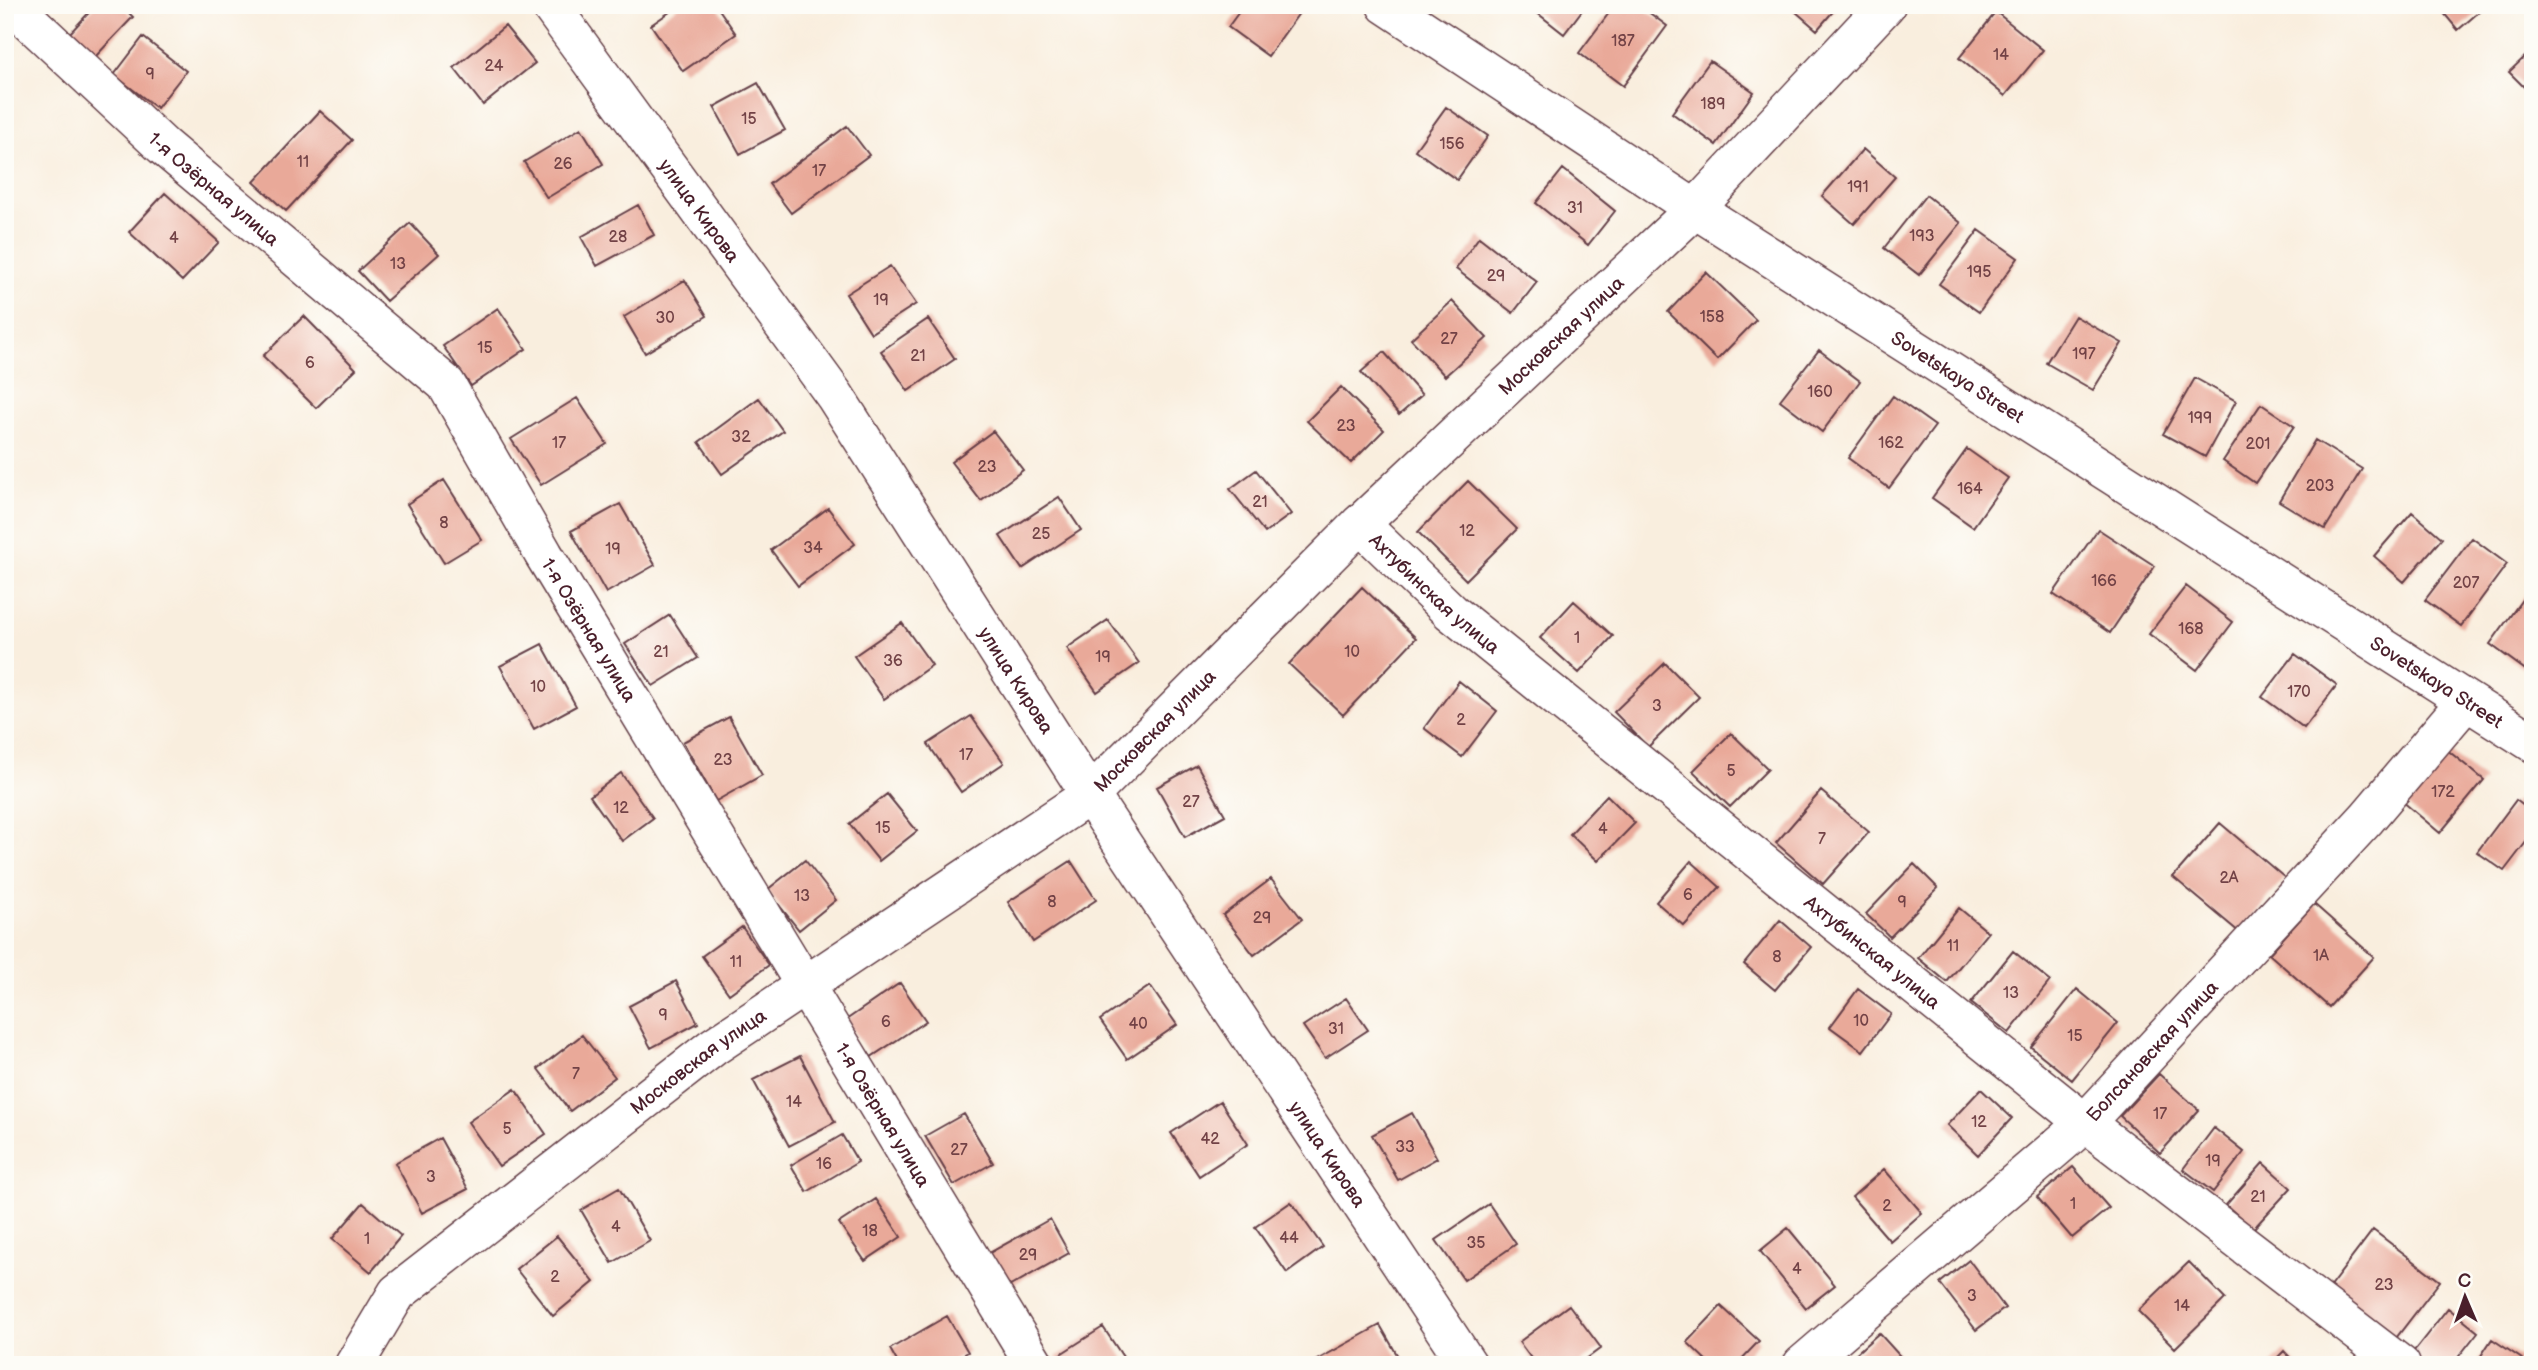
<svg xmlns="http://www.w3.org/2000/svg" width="2538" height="1370" font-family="'Balsamiq Sans',sans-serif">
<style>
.building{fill:#e9a999}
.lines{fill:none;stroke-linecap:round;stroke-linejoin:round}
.minor-casing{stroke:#643e46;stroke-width:41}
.minor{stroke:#fff;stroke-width:38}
.labels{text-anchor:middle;stroke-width:6;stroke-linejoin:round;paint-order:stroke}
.number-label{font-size:16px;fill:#724246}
.street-label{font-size:19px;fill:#4a1f2b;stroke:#fdfcf7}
</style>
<rect width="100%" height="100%" fill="#fdfcf7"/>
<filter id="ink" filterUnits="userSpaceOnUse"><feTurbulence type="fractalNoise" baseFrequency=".0143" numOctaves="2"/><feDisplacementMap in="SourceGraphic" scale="14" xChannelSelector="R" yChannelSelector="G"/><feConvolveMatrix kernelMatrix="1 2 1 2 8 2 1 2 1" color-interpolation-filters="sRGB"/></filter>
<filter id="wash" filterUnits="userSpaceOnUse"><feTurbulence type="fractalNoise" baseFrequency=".00686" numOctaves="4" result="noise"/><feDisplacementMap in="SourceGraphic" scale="28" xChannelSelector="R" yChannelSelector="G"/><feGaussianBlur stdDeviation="1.57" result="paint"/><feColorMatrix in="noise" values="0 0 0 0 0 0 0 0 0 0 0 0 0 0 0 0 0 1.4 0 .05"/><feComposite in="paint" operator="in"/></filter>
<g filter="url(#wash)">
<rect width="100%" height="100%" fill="#f9eede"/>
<g id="blocks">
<path class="building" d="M96,5H121L133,17L94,58L69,34Z
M680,5H716L736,34L683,71L651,25Z
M1244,5H1297L1302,9L1268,56L1228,27Z
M1533,5H1586L1564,34L1531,8Z
M1615,5H1639L1667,26L1623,86L1579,53Z
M1788,5H1833L1836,8L1817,30Z
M2437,5H2487L2458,30Z
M1996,12L2043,50L2005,96L1959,58Z
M505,26L535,63L483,105L454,68Z
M143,37L186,71L157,108L114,75Z
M2533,49V96L2509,72Z
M1710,61L1754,92L1716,145L1672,113Z
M758,83L785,130L740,154L714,107Z
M1446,107L1488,136L1457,180L1415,150Z
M320,111L352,140L286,211L254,182Z
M847,126L869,155L791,213L769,184Z
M581,128L603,164L547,198L524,162Z
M1863,149L1895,177L1854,224L1822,196Z
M1563,169L1615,211L1588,245L1536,203Z
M165,193L219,242L182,281L129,232Z
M1926,195L1961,223L1919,275L1884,248Z
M638,205L654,235L597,266L581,237Z
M410,223L439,254L386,301L358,271Z
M1979,230L2018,258L1979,312L1939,284Z
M1479,237L1537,282L1513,313L1456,269Z
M890,266L916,304L871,333L846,294Z
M1706,272L1756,320L1717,360L1668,312Z
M685,280L707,316L645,353L624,317Z
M1452,301L1487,338L1445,376L1411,339Z
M498,308L526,349L471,386L443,346Z
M304,316L356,369L316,408L263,356Z
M2075,316L2122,343L2093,390L2046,363Z
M928,319L955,359L908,391L881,351Z
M1819,350L1860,381L1822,432L1780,400Z
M1384,352L1422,395L1399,415L1361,372Z
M2195,378L2236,401L2205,457L2163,434Z
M1341,387L1384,430L1351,463L1307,421Z
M1893,396L1935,426L1889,488L1848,458Z
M577,398L607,444L541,485L511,439Z
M759,398L783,431L722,474L699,442Z
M2261,404L2294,426L2255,483L2223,461Z
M993,431L1023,470L981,501L951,462Z
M2315,440L2362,469L2325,529L2279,501Z
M1967,449L2008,478L1973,527L1932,498Z
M1256,470L1291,514L1265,533L1230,489Z
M444,480L482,540L444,563L407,504Z
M1468,481L1517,529L1466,580L1418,532Z
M1059,497L1081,530L1022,569L1000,536Z
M620,504L655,565L606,593L571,531Z
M828,508L855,544L798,586L771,550Z
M2412,512L2442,538L2404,582L2374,556Z
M2098,529L2155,566L2110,633L2053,594Z
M2472,538L2507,564L2461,626L2425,600Z
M2186,586L2233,622L2197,670L2149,634Z
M1362,587L1416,638L1343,715L1289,664Z
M2529,590L2533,593V663L2527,671L2490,644Z
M1574,601L1613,636L1579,673L1540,638Z
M670,615L698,658L653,686L625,644Z
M1108,620L1139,663L1097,692L1067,648Z
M902,623L932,665L884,699L854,656Z
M542,644L576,706L534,729L500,666Z
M2295,654L2337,685L2304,728L2262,697Z
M1665,663L1699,697L1648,747L1614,712Z
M1459,681L1497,711L1462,757L1424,728Z
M971,716L1004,763L961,792L928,744Z
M729,717L762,775L716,801L683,742Z
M1731,733L1768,769L1730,807L1693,771Z
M2446,749L2484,780L2440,833L2402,801Z
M1197,765L1225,815L1185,837L1157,787Z
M621,773L653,818L622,841L590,796Z
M1821,791L1869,832L1823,884L1776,843Z
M887,794L917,831L879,861L849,824Z
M1607,795L1635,823L1598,861L1570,834Z
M2516,800L2533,813V833L2504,871L2477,852Z
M2220,823L2285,878L2239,932L2173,877Z
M805,860L836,900L799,930L767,890Z
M1071,861L1096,900L1033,942L1008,902Z
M1691,861L1720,887L1684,926L1656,902Z
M1914,864L1938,888L1890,937L1866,914Z
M1271,879L1302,919L1254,955L1223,915Z
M2314,904L2374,957L2329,1007L2269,954Z
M1959,908L1988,932L1947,982L1918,958Z
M1780,920L1811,947L1775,990L1744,964Z
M742,927L769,965L729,994L702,956Z
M2013,951L2050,981L2009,1033L1971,1003Z
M676,981L698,1023L651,1048L629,1006Z
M900,983L926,1021L871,1057L846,1020Z
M1150,986L1177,1025L1127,1059L1100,1020Z
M1858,989L1891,1014L1863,1051L1830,1027Z
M2077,989L2118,1023L2072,1080L2031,1047Z
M1346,998L1368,1030L1325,1058L1303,1026Z
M582,1035L615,1077L570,1111L538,1069Z
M800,1056L835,1122L789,1146L753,1080Z
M2159,1074L2199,1110L2160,1153L2120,1116Z
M515,1089L546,1134L499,1166L468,1122Z
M1981,1089L2012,1118L1978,1155L1947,1125Z
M1220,1101L1248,1144L1199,1176L1171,1133Z
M1412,1113L1437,1158L1398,1180L1372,1135Z
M964,1114L993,1163L954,1185L925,1136Z
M2214,1128L2244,1152L2213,1192L2183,1169Z
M842,1135L858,1162L807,1192L791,1165Z
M440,1138L468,1189L422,1213L395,1163Z
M2263,1163L2291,1188L2253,1229L2226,1205Z
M2073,1167L2109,1208L2072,1238L2037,1197Z
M1884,1169L1922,1213L1890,1241L1852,1197Z
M619,1188L650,1241L612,1263L581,1210Z
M876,1199L901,1237L865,1261L839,1223Z
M1291,1202L1323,1247L1287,1273L1255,1227Z
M363,1203L401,1236L371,1272L332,1239Z
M1489,1204L1516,1244L1464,1280L1436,1240Z
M1050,1219L1069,1253L1005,1289L986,1255Z
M1788,1228L1835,1285L1806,1308L1760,1251Z
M2373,1230L2440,1281L2396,1338L2329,1288Z
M557,1236L594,1282L553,1316L516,1269Z
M1969,1260L2005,1308L1976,1330L1940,1283Z
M2189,1262L2225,1299L2175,1348L2138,1311Z
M1569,1305L1601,1348L1578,1365H1536L1519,1342Z
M1721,1306L1759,1341L1736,1365H1711L1687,1342Z
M2448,1308L2478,1332L2452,1365H2421L2410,1356Z
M947,1316L968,1352L946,1365H899L890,1349Z
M1380,1325L1403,1365H1308Z
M1103,1327L1125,1360L1117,1365H1061L1056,1357Z
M1879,1333L1908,1365H1843Z
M2492,1339L2522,1359L2518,1365H2475Z
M2284,1351L2297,1365H2270Z"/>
</g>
</g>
<g filter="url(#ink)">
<use href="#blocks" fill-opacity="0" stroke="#643e46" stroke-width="2"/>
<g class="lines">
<g class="minor-casing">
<g id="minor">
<path id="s1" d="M12,5L163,146L446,384L544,555L1035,1365"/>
<path id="s2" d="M550,5L835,396L1090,795L1468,1365"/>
<path id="s3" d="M1386,5L1695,209L2533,743"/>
<path id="s4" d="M1360,524L1451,612L2085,1123L2401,1365"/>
<path id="s5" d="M354,1365L397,1293L713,1047L1090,795L1360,524L1695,209L1886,5"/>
<path id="s6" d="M1802,1365L2085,1123L2367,818L2466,701"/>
</g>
</g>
<use href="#minor" class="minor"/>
</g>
</g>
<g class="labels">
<g class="number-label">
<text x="1623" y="46">187</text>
<text x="2001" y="60">14</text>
<text x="494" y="71">24</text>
<text x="150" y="79">9</text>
<text x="1713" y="109">189</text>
<text x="749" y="124">15</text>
<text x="1452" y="149">156</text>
<text x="303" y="167">11</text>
<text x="563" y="169">26</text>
<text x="819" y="176">17</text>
<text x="1858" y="192">191</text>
<text x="1575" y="213">31</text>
<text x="1922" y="241">193</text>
<text x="618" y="242">28</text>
<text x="174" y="243">4</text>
<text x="398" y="269">13</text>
<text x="1979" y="277">195</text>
<text x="1496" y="281">29</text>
<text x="881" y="305">19</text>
<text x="1712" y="322">158</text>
<text x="665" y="323">30</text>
<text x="1449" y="344">27</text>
<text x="485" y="353">15</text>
<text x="2084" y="359">197</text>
<text x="918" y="361">21</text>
<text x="310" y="368">6</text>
<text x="1820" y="397">160</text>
<text x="2200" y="423">199</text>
<text x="1346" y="431">23</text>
<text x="741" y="442">32</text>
<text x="559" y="448">17</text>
<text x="1891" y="448">162</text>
<text x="2258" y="449">201</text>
<text x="987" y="472">23</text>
<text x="2320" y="491">203</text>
<text x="1970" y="494">164</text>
<text x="1260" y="507">21</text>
<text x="444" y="528">8</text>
<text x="1467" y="536">12</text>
<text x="1041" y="539">25</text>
<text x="813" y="553">34</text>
<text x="613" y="554">19</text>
<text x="2104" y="586">166</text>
<text x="2466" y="588">207</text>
<text x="2191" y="634">168</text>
<text x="1577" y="643">1</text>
<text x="661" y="657">21</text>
<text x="1352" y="657">10</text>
<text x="1103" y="662">19</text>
<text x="893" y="666">36</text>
<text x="538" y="692">10</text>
<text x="2299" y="697">170</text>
<text x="1657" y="711">3</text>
<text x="1461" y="725">2</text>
<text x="966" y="760">17</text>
<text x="723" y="765">23</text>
<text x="1731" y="776">5</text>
<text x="2443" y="797">172</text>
<text x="1191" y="807">27</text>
<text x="621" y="813">12</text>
<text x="883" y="833">15</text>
<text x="1603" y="834">4</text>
<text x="1822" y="844">7</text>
<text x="2229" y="883">2А</text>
<text x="1688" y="900">6</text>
<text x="802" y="901">13</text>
<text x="1052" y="907">8</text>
<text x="1902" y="907">9</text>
<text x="1262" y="923">29</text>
<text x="1953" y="951">11</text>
<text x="2321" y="961">1А</text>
<text x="1777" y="962">8</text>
<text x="736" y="967">11</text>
<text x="2011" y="998">13</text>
<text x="663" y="1020">9</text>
<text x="1861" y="1026">10</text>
<text x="886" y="1027">6</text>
<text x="1138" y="1029">40</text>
<text x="1336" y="1034">31</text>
<text x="2075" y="1041">15</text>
<text x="576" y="1079">7</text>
<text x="794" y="1107">14</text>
<text x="2160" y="1119">17</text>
<text x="1979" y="1127">12</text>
<text x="507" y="1134">5</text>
<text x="1210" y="1144">42</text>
<text x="1405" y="1152">33</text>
<text x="959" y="1155">27</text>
<text x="2213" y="1166">19</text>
<text x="824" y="1169">16</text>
<text x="431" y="1182">3</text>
<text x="2258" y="1202">21</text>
<text x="2073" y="1209">1</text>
<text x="1887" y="1211">2</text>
<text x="616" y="1232">4</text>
<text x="870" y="1236">18</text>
<text x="1289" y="1243">44</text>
<text x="367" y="1244">1</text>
<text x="1476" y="1248">35</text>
<text x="1028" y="1260">29</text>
<text x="1797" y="1274">4</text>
<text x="555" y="1282">2</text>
<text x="2384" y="1290">23</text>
<text x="1972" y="1301">3</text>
<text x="2182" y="1311">14</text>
</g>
<g class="street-label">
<text dy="7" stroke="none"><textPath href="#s1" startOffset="273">1-я Озёрная улица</textPath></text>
<text dy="7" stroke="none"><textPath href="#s2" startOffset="254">улица Кирова</textPath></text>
<text dy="7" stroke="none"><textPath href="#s5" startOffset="1596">Московская улица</textPath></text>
<text dy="7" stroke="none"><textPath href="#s3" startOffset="682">Sovetskaya Street</textPath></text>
<text dy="7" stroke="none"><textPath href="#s4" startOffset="102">Ахтубинская улица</textPath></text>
<text dy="7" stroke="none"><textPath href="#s1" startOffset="861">1-я Озёрная улица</textPath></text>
<text dy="7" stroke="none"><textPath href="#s2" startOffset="821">улица Кирова</textPath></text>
<text dy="7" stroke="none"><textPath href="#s3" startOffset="1250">Sovetskaya Street</textPath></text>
<text dy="7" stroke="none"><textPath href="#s5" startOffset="1029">Московская улица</textPath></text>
<text dy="7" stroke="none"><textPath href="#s4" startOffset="668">Ахтубинская улица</textPath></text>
<text dy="7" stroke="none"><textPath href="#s6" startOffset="471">Болсановская улица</textPath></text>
<text dy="7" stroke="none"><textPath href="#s5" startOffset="464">Московская улица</textPath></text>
<text dy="7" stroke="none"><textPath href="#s1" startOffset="1428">1-я Озёрная улица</textPath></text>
<text dy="7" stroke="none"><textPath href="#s2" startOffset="1388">улица Кирова</textPath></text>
</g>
</g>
<rect width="2538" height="1370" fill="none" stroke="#fdfcf7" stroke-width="28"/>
<g transform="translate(2465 1297) rotate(358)" stroke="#fdfcf7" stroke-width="5" paint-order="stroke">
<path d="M0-5L12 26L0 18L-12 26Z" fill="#4a1f2b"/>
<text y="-10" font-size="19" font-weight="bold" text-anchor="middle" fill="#4a1f2b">С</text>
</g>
</svg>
